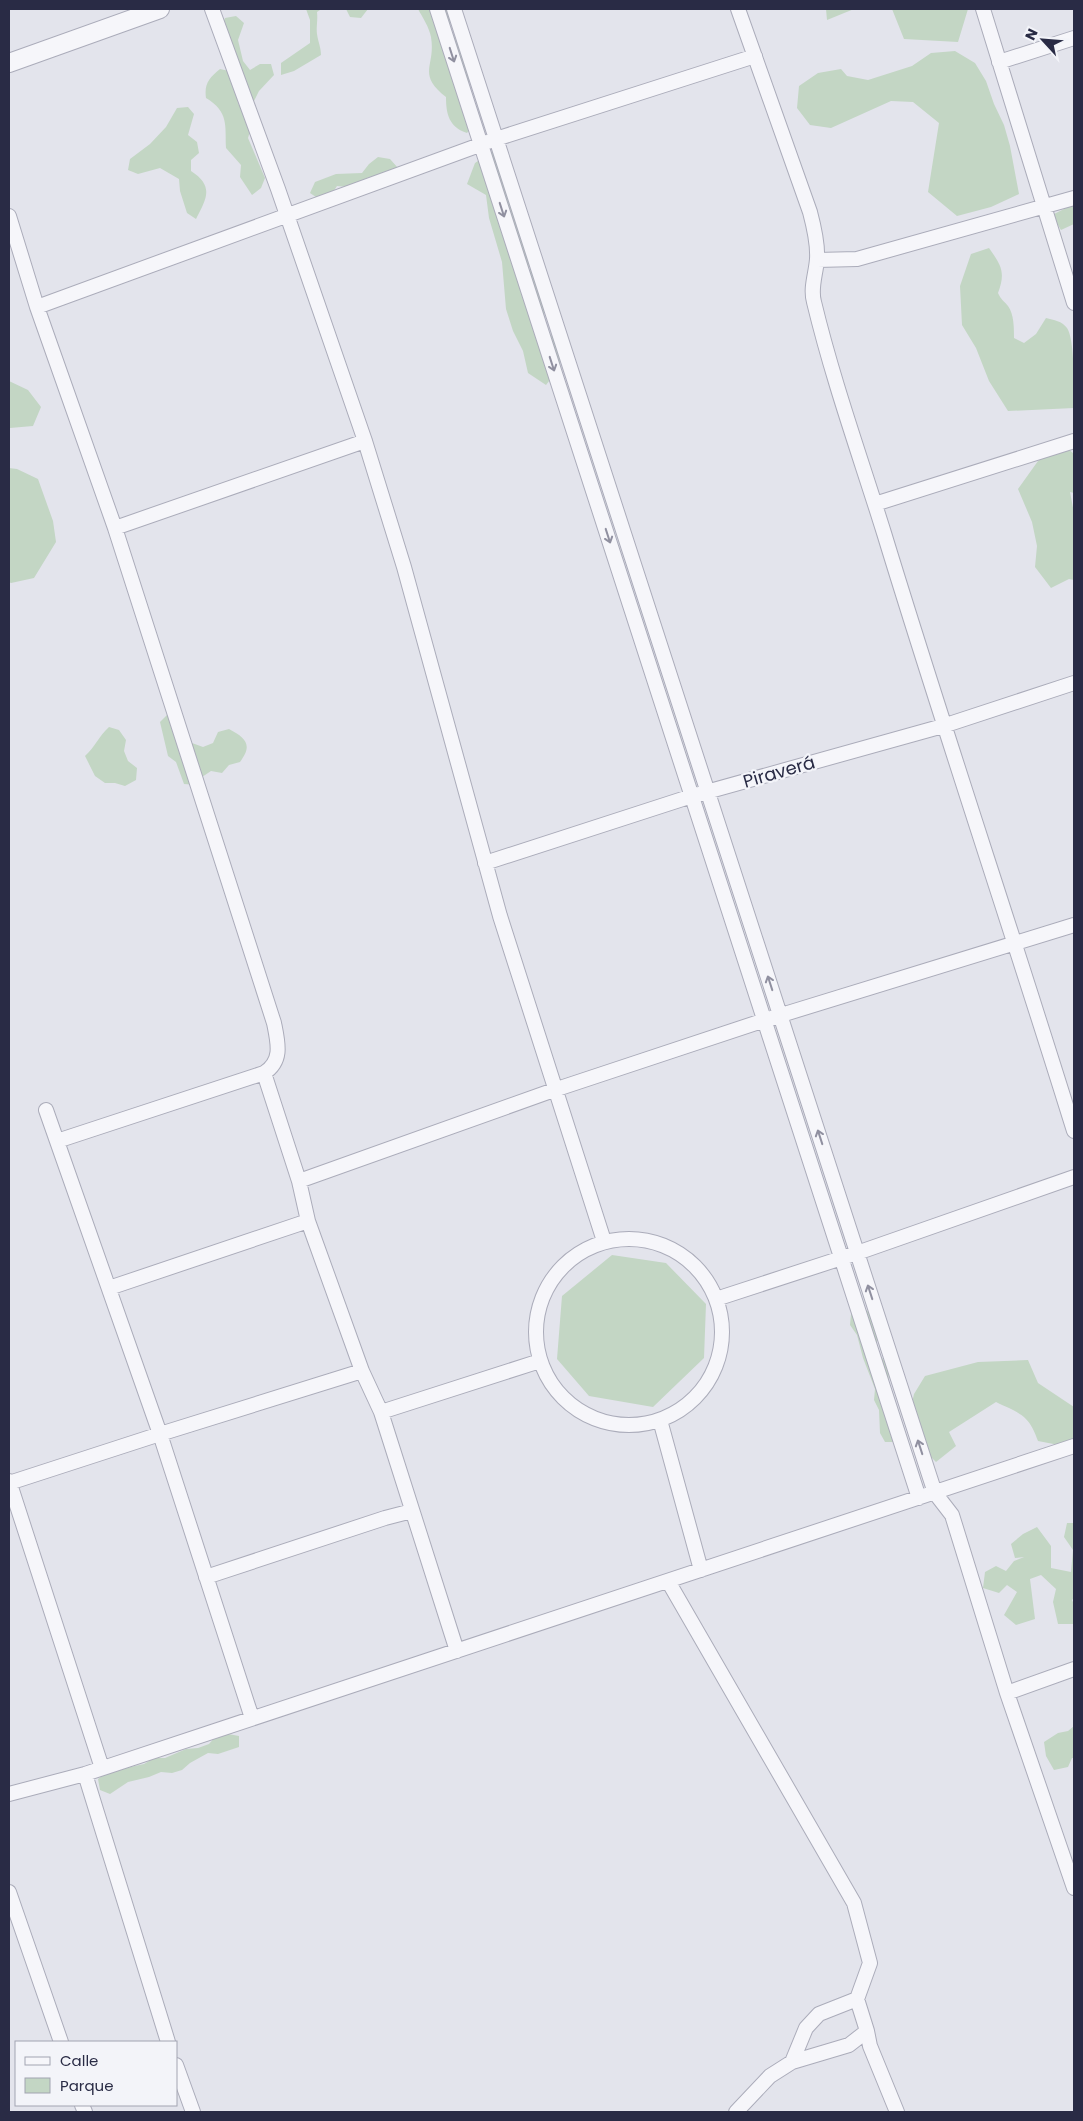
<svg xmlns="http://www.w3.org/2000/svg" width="1083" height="2121" font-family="Poppins,sans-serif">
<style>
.green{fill:#c3d6c4}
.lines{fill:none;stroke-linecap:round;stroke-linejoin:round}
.minor-casing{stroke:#abacba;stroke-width:16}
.tertiary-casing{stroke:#abacba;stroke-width:20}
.minor{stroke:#f6f6fa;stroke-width:14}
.tertiary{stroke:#f6f6fa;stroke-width:18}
.oneway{stroke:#9090a0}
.labels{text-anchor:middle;stroke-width:4.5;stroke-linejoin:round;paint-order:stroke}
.street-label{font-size:18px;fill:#292b45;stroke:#f3f4f9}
</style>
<rect width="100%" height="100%" fill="#e3e4ec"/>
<path class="green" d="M306,9L320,10L317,12C318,20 316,27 317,34C318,42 321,47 321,55L294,71L281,75V63L310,43V20Z
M346,9H368L361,18L350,17Z
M418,9H450L452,16L449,26C457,39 459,55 471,65V76L467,87L480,117L467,133C449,127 446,114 446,97C416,73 436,67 431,37C429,27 423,18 418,9Z
M826,9H854L827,20Z
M892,9H968L958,42L904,39Z
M236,16L244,23L238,40L243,61L250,70L260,64H271L274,75L259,91L254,101L243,100L237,92L238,104L248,109L254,118L248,138L265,178L261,188L252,195L240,177L241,165L226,148C225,125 229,112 206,98C204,84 209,78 220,69L229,71L221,28L225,18Z
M955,51L975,63L986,81L994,104L1004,125L1010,146L1019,194L991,207L957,216L928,192L939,123L913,102L891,101L831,128L810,125L797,108L799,86L818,73L841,69L847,76L868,80L912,66L931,53Z
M188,107L194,114L188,135L197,142L199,153L191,160V171C214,186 207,198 196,219L187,213L180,191L179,179L160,168L138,174L128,170L130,159L150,144L166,127L177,108Z
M494,150L528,247L529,269L545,283L544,328L560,344V367L546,385L528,373L523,351L513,331L506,309L502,262L489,218L486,195L467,184L475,163Z
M378,157L390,159L398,168C387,175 378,174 367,178C355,183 350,188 337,186L331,195L319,199L310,193L315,182L336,174L362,173L369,164Z
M1074,204V224L1061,230L1052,215Z
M989,248C1001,265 1006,272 998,293C1001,300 1004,301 1008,306C1014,314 1014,328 1014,338L1024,343L1036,334L1046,318C1054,320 1062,321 1067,328C1075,339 1074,392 1074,408L1008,411L989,381L976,348L962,325L960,286L971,254Z
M9,381L28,390L41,407L33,426L10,428L9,450Z
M1064,445L1074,454V493L1070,492L1074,513V580L1069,579L1051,588L1035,567L1037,546L1032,522L1018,489L1038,461Z
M9,468L17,469L38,479L53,521L56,542L34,578L11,583L9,582Z
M168,714L189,736L192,743L203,747L213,743L218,732L229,729C246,738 253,745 240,762L229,765L222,773L211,771L202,777L196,785L184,784L176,762L168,756L160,722Z
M109,727L119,730L126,740L124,751L128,761L137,768L136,780L125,786L115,783H105L95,776L85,756C95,747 99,736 109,727Z
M612,1255L666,1263L706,1304L704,1358L653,1407L589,1396L557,1359L562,1296Z
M857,1304C877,1314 879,1328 876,1350L889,1367L888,1390L896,1442H885L880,1433L879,1410L874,1400L875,1389L863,1358L857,1335L850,1325L851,1314Z
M1028,1360L1038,1383L1074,1407V1442L1069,1447L1038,1441C1029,1415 1021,1414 996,1402L949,1432L956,1446L936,1462L923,1449L909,1416L914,1394L925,1376L978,1362Z
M1067,1523H1074V1598L1072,1600L1074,1604V1624H1058L1053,1602L1056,1589L1041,1575L1030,1579L1035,1619L1016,1625L1004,1615L1017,1592L1007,1585L999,1593L983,1588L985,1572L996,1566L1006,1571L1014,1561L1024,1557L1015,1558L1011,1544L1023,1534L1037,1527L1051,1546V1568L1071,1572L1073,1550L1064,1537Z
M1074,1726V1758H1072L1068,1767L1054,1770L1046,1756L1044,1742L1058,1733L1068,1731Z
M228,1734L239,1736V1747L218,1754L208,1753L190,1763L182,1770L172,1773L161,1772L149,1777L128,1782L110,1794L100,1790L98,1779L107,1772L144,1764L154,1758H165L186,1749L198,1748L209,1744L216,1736Z"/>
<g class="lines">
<g class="minor-casing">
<path id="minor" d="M212,9L278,189L365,441L404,567L500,916L604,1241
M437,9L919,1498
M454,9L935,1493L952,1515L1007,1693L1074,1888
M738,9L810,212C814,227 818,243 817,259C816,274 810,288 814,302C833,381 860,456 884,533C945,733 1012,931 1074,1131
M983,9L1074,303
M999,62L1074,38
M9,216L37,307L115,528L274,1023C278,1043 283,1061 264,1073
M817,260L857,259L1074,198
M37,307L496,139L755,56
M875,504L1074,441
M115,528L365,441
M485,863L692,796L943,726L1074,683
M46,1110L160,1434L252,1718
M57,1141L264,1073L299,1181L308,1221L362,1371
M299,1181L554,1090L765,1020L1074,925
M536 1332a93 93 0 1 1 186 0a93 93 0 1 1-186 0Z
M109,1288L308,1221
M716,1299L857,1253L1074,1177
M381,1412L540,1361
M660,1420L701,1570
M9,1481L102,1768
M9,1483L160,1434L362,1371L381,1412L457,1651
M206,1577L385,1518L412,1511
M668,1581L854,1903L870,1963L857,1999L867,2031
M1007,1693L1074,1669
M85,1774L168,2042
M9,1794L85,1774L1074,1446
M9,1892L61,2042
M792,2062L806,2028L819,2014L857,1999
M176,2065L193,2112
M82,2105L85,2112
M736,2112L770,2076L792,2062L849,2045L867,2031L870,2046L897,2112"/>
</g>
<g class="tertiary-casing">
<path id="tertiary" d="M9,63L160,9"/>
</g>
<use href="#minor" class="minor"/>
<use href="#tertiary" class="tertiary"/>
</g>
<defs><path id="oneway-shaft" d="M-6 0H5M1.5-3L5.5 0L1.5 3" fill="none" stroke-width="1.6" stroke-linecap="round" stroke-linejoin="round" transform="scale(1.25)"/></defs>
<g class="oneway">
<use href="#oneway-shaft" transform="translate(452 55) rotate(72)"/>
<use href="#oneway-shaft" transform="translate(502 210) rotate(72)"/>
<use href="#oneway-shaft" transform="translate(552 364) rotate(72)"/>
<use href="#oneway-shaft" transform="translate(608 536) rotate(72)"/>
<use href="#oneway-shaft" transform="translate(770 983) rotate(-108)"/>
<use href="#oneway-shaft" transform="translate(820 1137) rotate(-108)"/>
<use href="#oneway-shaft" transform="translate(870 1292) rotate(-108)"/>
<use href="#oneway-shaft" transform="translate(920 1447) rotate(-108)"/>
</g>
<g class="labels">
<g class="street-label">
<text transform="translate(779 772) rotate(-16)" y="6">Piraverá</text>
</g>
</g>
<rect width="1083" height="2121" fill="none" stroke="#292b45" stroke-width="20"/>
<rect x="15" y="2041" width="162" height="65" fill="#f3f4f9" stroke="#a2a4b1"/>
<rect x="25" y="2057" width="25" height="8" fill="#f6f6fa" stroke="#a2a4b1"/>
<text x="60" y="2066" font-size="15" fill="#292b45">Calle</text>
<rect x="25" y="2078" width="25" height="15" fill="#c3d6c4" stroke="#a2a4b1"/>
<text x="60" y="2091" font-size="15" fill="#292b45">Parque</text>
<g transform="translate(1043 40) rotate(296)" stroke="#f3f4f9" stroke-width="4" paint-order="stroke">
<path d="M0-4L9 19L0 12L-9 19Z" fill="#292b45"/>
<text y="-8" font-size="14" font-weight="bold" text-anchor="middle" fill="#292b45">N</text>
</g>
</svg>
